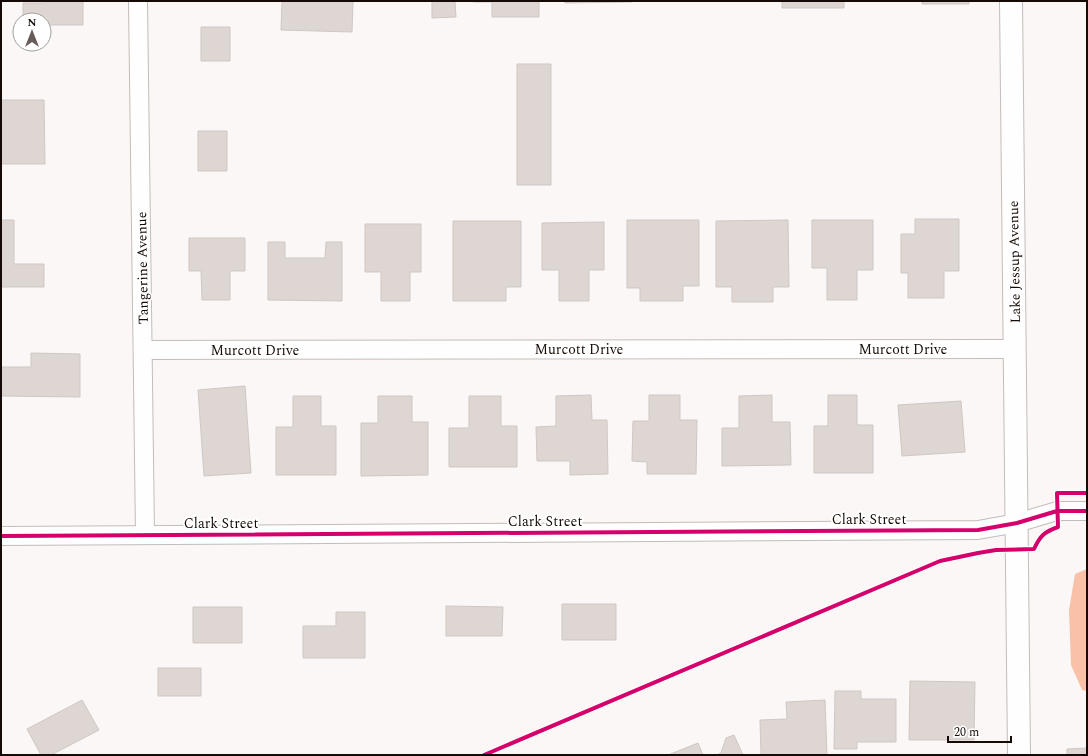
<svg xmlns="http://www.w3.org/2000/svg" width="1088" height="756" font-family="Spectral,serif">
<style>
.water{fill:#f9c2a8}
.building{fill:#ded6d3;stroke:#cfc7c3}
.lines{fill:none;stroke-linecap:round;stroke-linejoin:round}
.street-casing{stroke:#c4bcb8;stroke-width:20}
.secondary-casing{stroke:#c4bcb8;stroke-width:24}
.street{stroke:#fefefe;stroke-width:18}
.secondary{stroke:#fefefe;stroke-width:22}
.cycleway-casing{stroke:#fff;stroke-width:6}
.cycleway{stroke:#d6006c;stroke-width:4}
.labels{text-anchor:middle;stroke-width:3.5;stroke-linejoin:round;paint-order:stroke}
.street-label{font-size:14px;fill:#150a05;stroke:#fff}
</style>
<rect width="100%" height="100%" fill="#fbf7f6"/>
<path class="water" d="M1087,569V691L1082,690L1071,665L1069,610L1075,574Z"/>
<path class="building" d="M45,1H83V25H44V20H23V3H45Z
M282,1H353L352,32L281,30Z
M432,1H455L456,17L432,18Z
M473,1H539V17H492V2H473Z
M565,1H632V2L565,3Z
M782,1H844V8H782Z
M922,1H969V4H922Z
M201,27H230V61H201Z
M517,64H551V185H517Z
M1,100H44L45,164H1Z
M198,131H227V171H198Z
M915,219H959V271H944V298H908V273H901V234H915Z
M1,220H14V264H44V287H1Z
M627,220H699V286H683V301H640V288H627Z
M788,220L789,287H773V302H732V287H716V221Z
M812,220H873V270H857V300H827V268H812Z
M453,221H521V287H506V301H453Z
M604,222V270H589V301H559V270H542V223Z
M365,224H421V272H410V301H381V272H365Z
M189,238H245V271H230V300H202L201,271H189Z
M268,242H285V258H325L326,242H342V301L268,300Z
M31,353L80,354V397L1,396V367H31Z
M245,386L251,473L204,476L198,390Z
M591,395L592,420H607L608,474L570,475V461H537L536,427L556,426V396Z
M649,395H680V420H697L696,474H647V462L632,461L633,421H649Z
M772,395V422H790L791,465L722,466V428H739V396Z
M828,395H857V425H873V473H814V426H828Z
M293,396H321V426H336V475H276V427H293Z
M378,396H412V422H428V475L361,476V423H378Z
M469,396H501V426H517V467H449V428H469Z
M961,401L965,452L902,456L898,405Z
M562,604H616V640H562Z
M446,606L503,607L502,636H446Z
M193,607H242V643H193Z
M336,612H365V658H303V626H336Z
M158,668H201V696H158Z
M910,681L975,682L974,740H909Z
M835,691H861V699H896V742H857V749H834Z
M82,700L99,730L51,755H41L27,729Z
M825,700L827,755H761L760,720L787,719L786,702Z
M734,735L743,755H717L721,753L726,738Z
M698,743L703,755H668Z
M1087,748V755H1067V749Z"/>
<g class="lines">
<g class="street-casing">
<path id="street" d="M138,1L145,534
M143,350L1015,349
M1,536L978,530L1017,523L1057,511H1087"/>
</g>
<g class="secondary-casing">
<path id="secondary" d="M1011,1L1019,755"/>
</g>
<use href="#street" class="street"/>
<use href="#secondary" class="secondary"/>
<g class="cycleway-casing">
<path id="cycleway" d="M1,536L978,530L1017,523L1057,511H1087
M484,755L940,561L978,553L996,550L1034,549C1040,536 1044,532 1058,527L1057,493H1087"/>
</g>
<use href="#cycleway" class="cycleway"/>
</g>
<g class="labels">
<g class="street-label">
<text transform="translate(1014 262) rotate(-91)" y="5">Lake Jessup Avenue</text>
<text transform="translate(142 268) rotate(-91)" y="5">Tangerine Avenue</text>
<text x="579" y="354">Murcott Drive</text>
<text x="903" y="354">Murcott Drive</text>
<text x="255" y="355">Murcott Drive</text>
<text x="869" y="524">Clark Street</text>
<text x="545" y="526">Clark Street</text>
<text x="221" y="528">Clark Street</text>
</g>
</g>
<rect width="1088" height="756" fill="none" stroke="#150a05" stroke-width="4"/>
<g transform="translate(32 32)"><circle r="19" fill="#ffffff" stroke="#a19d9b"/>
<path d="M0-3L7 15L0 10L-7 15Z" fill="#665d59"/>
<text y="-6" font-size="11" font-weight="bold" text-anchor="middle" fill="#150a05">N</text>
</g>
<path d="M948 736v6h63v-6" fill="none" stroke="#150a05" stroke-width="2"/>
<text x="954" y="736" font-size="12" fill="#150a05" stroke="#ffffff" stroke-width="3" paint-order="stroke">20 m</text>
</svg>
